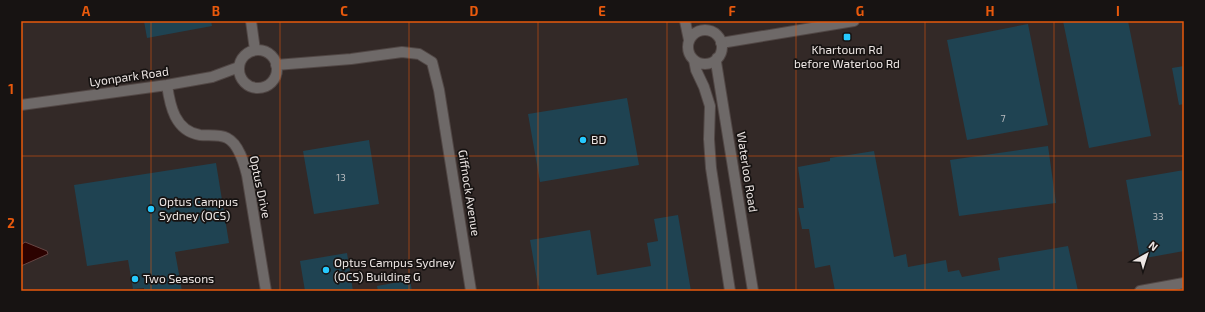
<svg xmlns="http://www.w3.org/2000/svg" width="1205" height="312" font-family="'Exo 2',sans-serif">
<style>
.water{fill:#2c0200;stroke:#664644}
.building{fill:#1f4352}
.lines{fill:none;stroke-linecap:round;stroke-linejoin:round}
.minor-casing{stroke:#514745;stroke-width:12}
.tertiary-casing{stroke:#514745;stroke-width:12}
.minor{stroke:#6e6968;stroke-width:10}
.tertiary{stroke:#6e6968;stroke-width:10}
.grid{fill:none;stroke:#e8590c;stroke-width:1;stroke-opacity:0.55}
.poi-dot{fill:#26c9fe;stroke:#171312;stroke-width:1.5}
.labels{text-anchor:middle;stroke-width:3.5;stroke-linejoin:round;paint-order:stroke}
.number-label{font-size:10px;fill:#babdc0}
.poi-label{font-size:12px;fill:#ede6e4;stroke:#171312;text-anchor:start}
.street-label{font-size:12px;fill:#ede6e4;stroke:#171312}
.neatline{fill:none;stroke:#e8590c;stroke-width:1.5}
.grid-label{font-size:13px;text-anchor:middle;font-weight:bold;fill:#e8590c}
</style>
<rect width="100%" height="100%" fill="#332927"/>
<path class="water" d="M25,242L47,251L48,254L21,266V245Z"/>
<path class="building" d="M144,21H211L212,26L147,38Z
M1063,21H1128L1151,136L1089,148Z
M1028,24L1048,125L967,140L947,40Z
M1184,66V104L1179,105L1172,68Z
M627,98L639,165L540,182L528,114Z
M369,140L379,204L314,214L303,151Z
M1048,146L1056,203L959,216L950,160Z
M874,151L894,257L906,254L908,267L946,260L948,272L959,270L962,277L1000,270L998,258L1068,246L1078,291H835L830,265L815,268L809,229H802L798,208H804L798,167L830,161V158Z
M216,163L229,243L175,252L182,291H144V288L133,289L128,260L87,266L74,185Z
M1184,170V251L1140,259L1126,180Z
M678,215L691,291H540L539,285L538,286L530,240L590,230L597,275L651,266L647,243L658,241L654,219Z
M347,253L353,291H305L300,261Z
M410,280L412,291H378L377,286Z"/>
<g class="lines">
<g class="minor-casing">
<path id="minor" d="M251,21L255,50
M721,43L854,21
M239 69a19 19 0 1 1 38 0a19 19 0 1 1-38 0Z
M276,65L351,59L402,52L419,54L432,62L439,90L471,291
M167,85C170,106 175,131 200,135C208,136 219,134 227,138C239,144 244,163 247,175L266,291
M21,105L167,85L212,77L239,67
M1140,291L1184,283"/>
</g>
<g class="tertiary-casing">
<path id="tertiary" d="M685,21L689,40
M688 47a17 17 0 1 1 34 0a17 17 0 1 1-34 0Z
M717,58L716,62L753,291
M694,60L696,70L704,87L710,106L709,139L711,168L730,291"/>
</g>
<use href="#minor" class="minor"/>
<use href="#tertiary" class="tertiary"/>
</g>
<path class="grid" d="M151,21V291M280,21V291M409,21V291M538,21V291M667,21V291M796,21V291M925,21V291M1054,21V291M21,156H1184"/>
<g class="poi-dot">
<rect x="843" y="33" width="8" height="8" rx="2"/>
<circle cx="583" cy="140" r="4"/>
<circle cx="151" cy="209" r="4"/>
<circle cx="326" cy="270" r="4"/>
<circle cx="135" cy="279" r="4"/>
</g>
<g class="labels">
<g class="number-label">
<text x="1003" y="122">7</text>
<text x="341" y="181">13</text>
<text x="1158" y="220">33</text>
</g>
<g class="poi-label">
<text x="847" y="54" text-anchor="middle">Khartoum Rd<tspan x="847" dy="14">before Waterloo Rd</tspan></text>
<text x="591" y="144">BD</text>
<text x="159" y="206">Optus Campus<tspan x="159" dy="14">Sydney (OCS)</tspan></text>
<text x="334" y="267">Optus Campus Sydney<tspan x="334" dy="14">(OCS) Building G</tspan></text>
<text x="143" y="283">Two Seasons</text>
</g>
<g class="street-label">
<text transform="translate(129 77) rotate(-8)" y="4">Lyonpark Road</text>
<text transform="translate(747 172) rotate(81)" y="4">Waterloo Road</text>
<text transform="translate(260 187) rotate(78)" y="4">Optus Drive</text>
<text transform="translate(469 193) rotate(81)" y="4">Giffnock Avenue</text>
</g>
</g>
<rect width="1205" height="312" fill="none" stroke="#171312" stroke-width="44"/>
<g transform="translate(1147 254) rotate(39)" stroke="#171312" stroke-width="3" paint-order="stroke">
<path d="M0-3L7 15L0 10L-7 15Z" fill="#ede6e4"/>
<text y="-6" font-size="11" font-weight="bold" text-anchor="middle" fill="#ede6e4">N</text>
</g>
<rect x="22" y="22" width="1161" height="268" class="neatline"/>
<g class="grid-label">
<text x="86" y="16">A</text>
<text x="216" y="16">B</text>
<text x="344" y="16">C</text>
<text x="474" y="16">D</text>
<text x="602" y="16">E</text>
<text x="732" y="16">F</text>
<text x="860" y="16">G</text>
<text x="990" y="16">H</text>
<text x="1118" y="16">I</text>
<text x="11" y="94">1</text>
<text x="11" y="228">2</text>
</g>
</svg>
